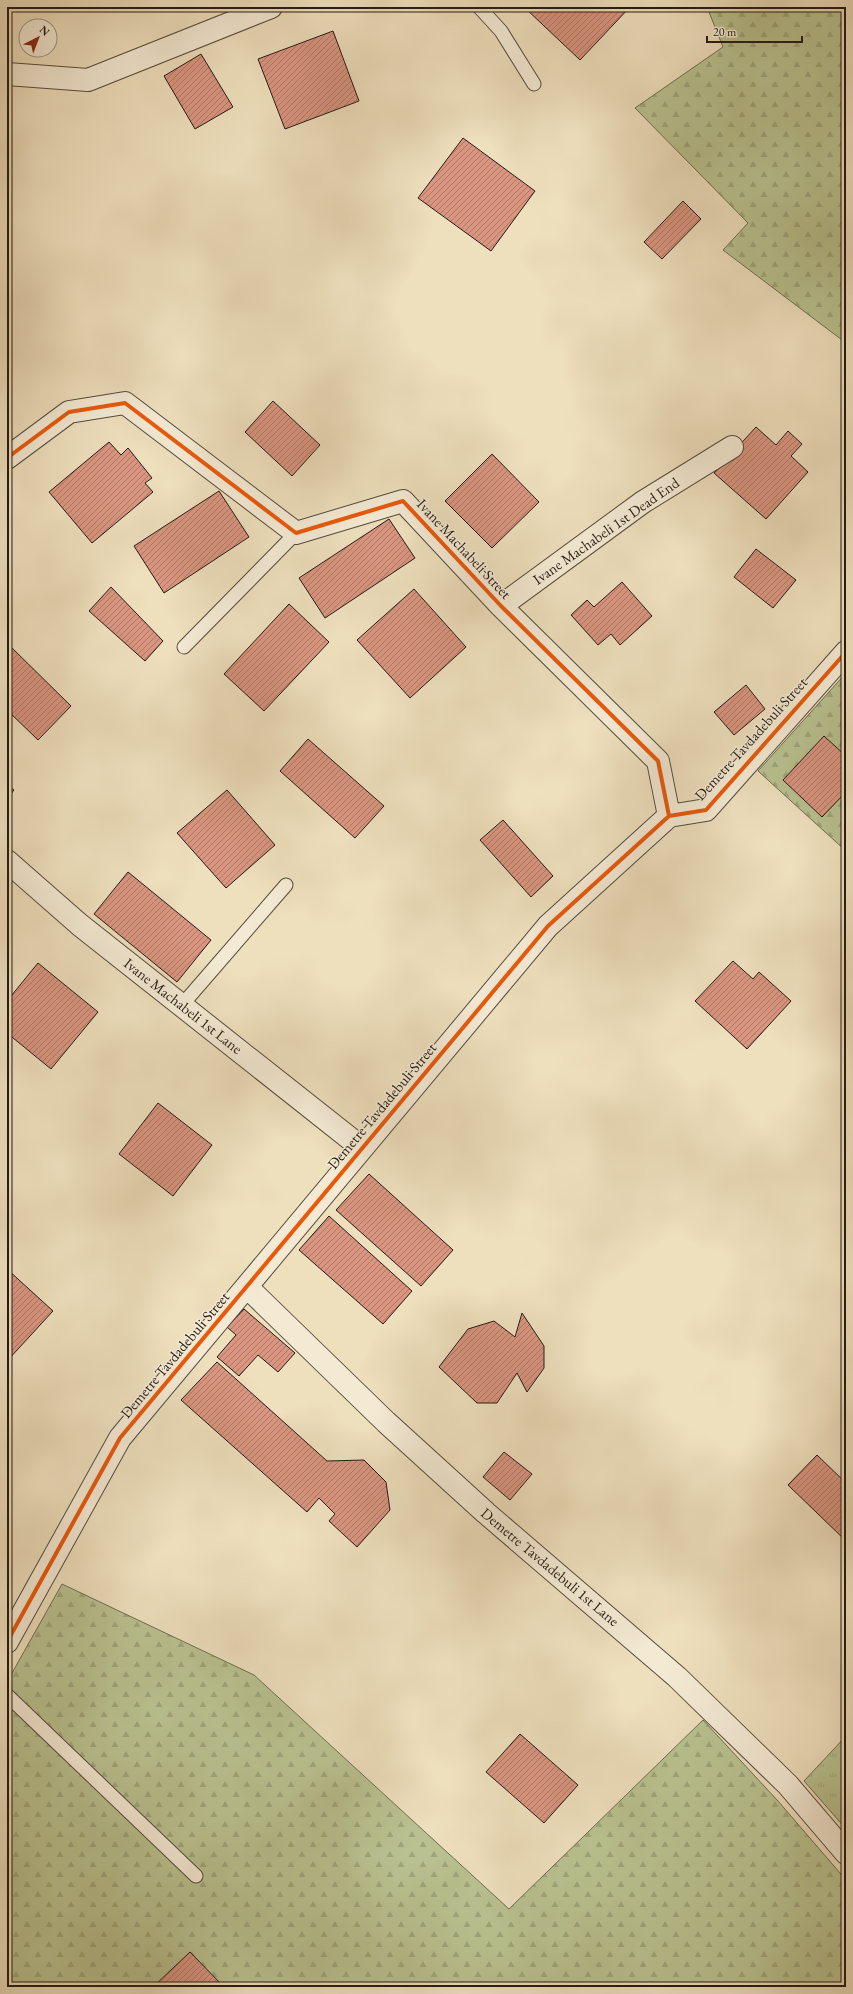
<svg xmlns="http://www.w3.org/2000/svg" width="853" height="1994" font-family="'EB Garamond',serif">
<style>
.grass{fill:url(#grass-tufts);stroke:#6e6e51}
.forest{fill:url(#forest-firs);stroke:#6e6e51}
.building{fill:url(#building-hatch);stroke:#241a12}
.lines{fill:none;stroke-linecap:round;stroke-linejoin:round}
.lane-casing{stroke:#564b3d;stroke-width:15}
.street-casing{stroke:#564b3d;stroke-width:24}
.lane{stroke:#f4ead4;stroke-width:13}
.street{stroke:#f4ead4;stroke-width:22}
.cycleway-casing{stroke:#f4ead4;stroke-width:6}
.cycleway{stroke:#e8590c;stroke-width:4}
.labels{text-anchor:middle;stroke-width:3;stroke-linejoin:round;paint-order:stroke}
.street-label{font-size:15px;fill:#241a12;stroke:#f4ead4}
</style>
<defs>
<pattern id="grass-tufts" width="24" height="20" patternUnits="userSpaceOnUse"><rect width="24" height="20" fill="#b9c190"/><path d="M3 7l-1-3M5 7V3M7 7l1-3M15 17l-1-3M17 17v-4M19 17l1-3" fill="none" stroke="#9fa57b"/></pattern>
<pattern id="forest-firs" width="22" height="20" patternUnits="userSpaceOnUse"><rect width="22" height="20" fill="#b9c190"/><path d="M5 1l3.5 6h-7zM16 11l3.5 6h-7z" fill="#9fa57b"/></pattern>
<pattern id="building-hatch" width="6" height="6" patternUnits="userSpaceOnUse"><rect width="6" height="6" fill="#d99580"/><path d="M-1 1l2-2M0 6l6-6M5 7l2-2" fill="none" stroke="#b07967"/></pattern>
</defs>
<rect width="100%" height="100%" fill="#eedfbd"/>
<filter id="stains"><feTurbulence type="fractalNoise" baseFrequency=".005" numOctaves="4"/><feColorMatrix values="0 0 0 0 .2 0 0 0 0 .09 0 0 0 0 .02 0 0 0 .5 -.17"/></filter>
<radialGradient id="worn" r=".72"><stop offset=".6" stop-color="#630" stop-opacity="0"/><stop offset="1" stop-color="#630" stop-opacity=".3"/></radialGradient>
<path class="grass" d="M846,1736V1829L804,1781Z"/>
<path class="forest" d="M707,7H846V343L723,250L748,223L635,108L723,47Z
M846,673V851L758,771Z
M62,1584L254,1675L509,1909L703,1720L778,1801L846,1880V1987H7V1682Z"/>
<path class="building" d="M524,7H630L580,60Z
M333,31L359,101L285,129L258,59Z
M201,54L233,107L195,129L164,76Z
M463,138L535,191L491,251L418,198Z
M683,201L701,219L662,259L644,242Z
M273,401L320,445L292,476L245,432Z
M756,427L776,445L788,431L802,444L791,456L808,472L766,519L714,473Z
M109,442L121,455L128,448L152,478L145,483L153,492L92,543L49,492Z
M492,454L539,502L492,548L445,501Z
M219,491L249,537L164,593L134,546Z
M389,519L415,558L325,618L299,578Z
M756,549L796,580L773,608L734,577Z
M622,582L652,616L620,645L611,634L598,645L571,615L587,600L594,607Z
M111,587L163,641L145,661L89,611Z
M414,589L466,647L410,698L357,640Z
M289,604L329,642L264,711L224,674Z
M7,643L71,706L38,740L7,710Z
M746,685L765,709L734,735L714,712Z
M824,736L846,756V792L822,817L783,780Z
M308,739L384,806L355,838L280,771Z
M7,785L14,790L7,799Z
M227,790L275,845L226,888L177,833Z
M503,820L553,876L531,897L480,840Z
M128,872L211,940L177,982L94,914Z
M733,961L753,979L759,972L791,1001L747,1049L695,1001Z
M38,963L98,1012L51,1069L7,1033V1001Z
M158,1103L212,1145L173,1196L119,1154Z
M369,1174L453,1250L421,1286L336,1210Z
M329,1216L412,1291L383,1324L299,1250Z
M7,1269L53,1311L7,1361Z
M244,1309L295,1353L278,1372L258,1355L239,1376L217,1357L236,1335L227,1327Z
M522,1313L544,1346V1368L527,1392L517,1373L497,1403H477L439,1367L468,1329L494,1321L515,1337Z
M217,1362L327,1461L364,1460L386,1482L390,1510L357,1547L329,1521L335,1514L319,1498L307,1512L181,1400Z
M504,1452L532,1474L510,1500L483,1477Z
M817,1455L846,1483V1541L788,1485Z
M520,1734L578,1785L544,1823L486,1772Z
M190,1952L224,1987H153Z"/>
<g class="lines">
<g class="lane-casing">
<path id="lane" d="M479,7L501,31L534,84
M184,647L296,533
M182,1005L286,885
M7,1695L196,1876"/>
</g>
<g class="street-casing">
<path id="street" d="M7,74L88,80L271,7
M7,458L69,412L125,403L296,533L403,501L501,606L658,761L669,816
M501,606L643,502L732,447
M7,861L80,925L362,1148
M247,1287L386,1422L486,1513L677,1677L788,1785L846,1853
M7,1642L120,1438L548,926L669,816L706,810L846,652"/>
</g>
<use href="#lane" class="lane"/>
<use href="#street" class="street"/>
<g class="cycleway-casing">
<path id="cycleway" d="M7,458L69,412L125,403L296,533L403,501L501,606L658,761L669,816
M7,1642L120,1438L548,926L669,816L706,810L846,652"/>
</g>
<use href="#cycleway" class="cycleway"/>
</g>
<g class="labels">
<g class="street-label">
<text transform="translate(606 531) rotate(-35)" y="5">Ivane Machabeli 1st Dead End</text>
<text transform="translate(464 549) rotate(47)" y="5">Ivane Machabeli Street</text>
<text transform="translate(751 739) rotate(-48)" y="5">Demetre Tavdadebuli Street</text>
<text transform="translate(183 1006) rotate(38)" y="5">Ivane Machabeli 1st Lane</text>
<text transform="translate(382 1106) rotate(-50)" y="5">Demetre Tavdadebuli Street</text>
<text transform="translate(175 1355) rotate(-50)" y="5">Demetre Tavdadebuli Street</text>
<text transform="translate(550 1567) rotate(40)" y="5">Demetre Tavdadebuli 1st Lane</text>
</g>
</g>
<rect width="853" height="1994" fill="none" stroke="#eedfbd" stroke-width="24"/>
<rect x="8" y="8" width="837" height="1978" fill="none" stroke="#241a12" stroke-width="2"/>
<rect x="12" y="12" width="829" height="1970" fill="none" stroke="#241a12"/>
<g transform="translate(38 38) rotate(42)"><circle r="19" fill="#f4ead4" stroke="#a19786"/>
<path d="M0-3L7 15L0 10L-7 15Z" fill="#8f2418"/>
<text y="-6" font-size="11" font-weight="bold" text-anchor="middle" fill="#241a12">N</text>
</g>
<path d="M707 36v6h95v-6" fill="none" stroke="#241a12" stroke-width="2"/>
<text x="713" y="36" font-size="12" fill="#241a12" stroke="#f4ead4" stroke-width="3" paint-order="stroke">20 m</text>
<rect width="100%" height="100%" filter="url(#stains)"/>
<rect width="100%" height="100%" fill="url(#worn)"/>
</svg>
